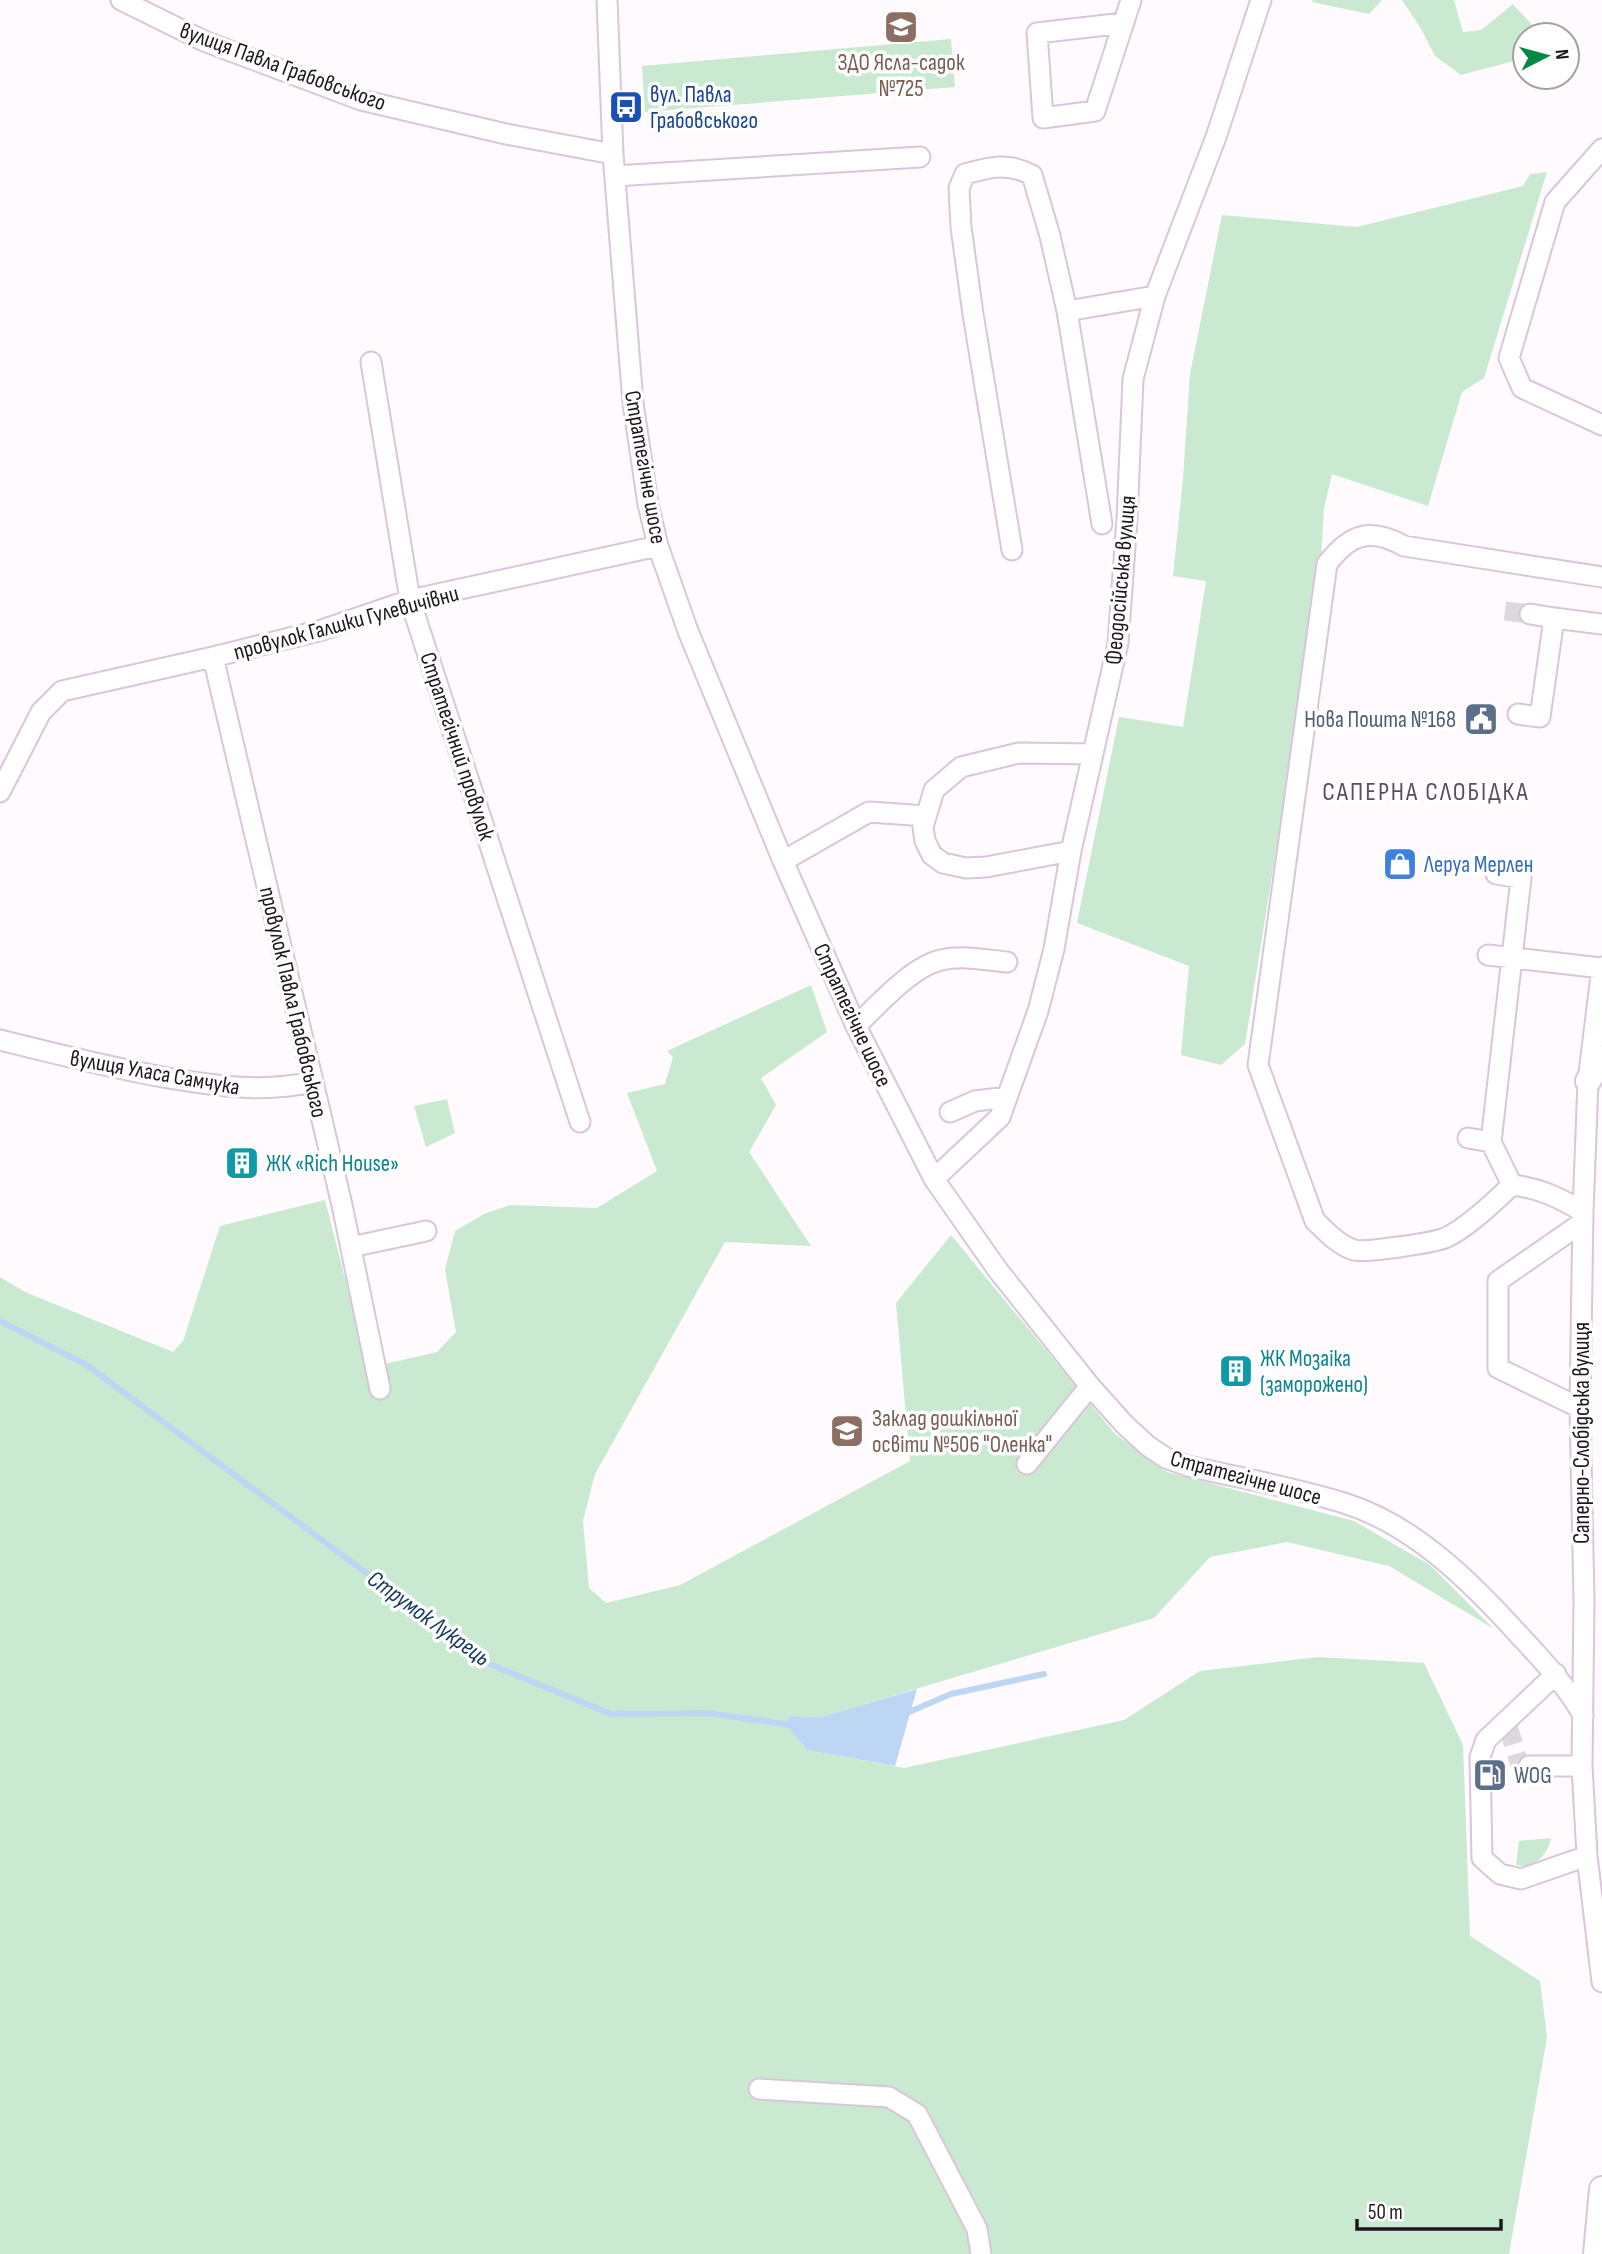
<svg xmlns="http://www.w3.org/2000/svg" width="1602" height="2254" font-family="'Sofia Sans Condensed',sans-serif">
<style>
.green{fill:#c9e9d0}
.water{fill:#bcd6f3}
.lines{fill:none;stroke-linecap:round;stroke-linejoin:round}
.stream{stroke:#bcd6f3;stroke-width:6}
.minor-tunnel{stroke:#dcd8dd;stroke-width:19;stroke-dasharray:19 10;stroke-linecap:butt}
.minor-casing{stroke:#d9c6db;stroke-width:23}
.major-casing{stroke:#d9c6db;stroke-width:28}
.minor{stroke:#fff;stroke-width:19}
.major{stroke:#fff;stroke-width:24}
.labels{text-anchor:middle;stroke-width:7;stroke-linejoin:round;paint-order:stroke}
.education-label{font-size:23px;fill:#785e54;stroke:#fff}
.street-label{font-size:23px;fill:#1e171f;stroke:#fff}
.transit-label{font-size:23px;fill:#164399;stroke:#fff;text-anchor:start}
.service-label{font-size:23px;fill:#4e5e75;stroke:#fff;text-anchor:end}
.shop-label{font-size:23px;fill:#366cbe;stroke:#fff;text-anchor:start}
.culture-label{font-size:23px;fill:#0d838f;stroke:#fff;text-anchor:start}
.water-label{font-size:24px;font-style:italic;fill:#153a60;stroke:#fff}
.quarter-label{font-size:26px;letter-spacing:2px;fill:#5d4d5f;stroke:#fff}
</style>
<rect width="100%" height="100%" fill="#fefafe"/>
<path class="green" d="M1313,0H1382L1369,14L1312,2Z
M1454,0L1463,32L1481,30L1513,4L1535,28L1532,35H1525V50L1521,59L1461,75L1435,56L1420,27L1402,0Z
M951,39L955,87L645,112L642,66Z
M1547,172L1484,378L1462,392L1428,506L1332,474L1324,508L1320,576L1245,1044L1221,1065L1181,1055L1189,966L1077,923L1119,717L1183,727L1206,581L1173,576L1183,479L1190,374L1222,215L1357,227L1523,186L1530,174Z
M811,985L827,1032L761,1078L776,1105L749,1152L811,1246L725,1242L595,1474L583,1521L589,1588L606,1603L680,1585L910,1461L896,1303L951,1235L1115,1434L1167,1472L1354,1521L1430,1565L1494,1629L1389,1566L1287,1542L1210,1557L1154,1618L821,1717L790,1716L785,1724L807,1750L904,1768L1124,1720L1200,1671L1318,1657L1424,1663L1463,1745L1470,1936L1540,1981L1547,2037L1509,2254H0V1277L25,1292L173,1352L183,1341L220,1226L325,1200L368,1368L437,1352L456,1332L445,1269L455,1231L484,1214L510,1205L597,1208L657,1171L627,1093L665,1084L673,1057L667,1051Z
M447,1099L455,1133L426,1147L414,1106Z
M1551,1838C1548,1855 1534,1869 1516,1865L1519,1841Z"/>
<path class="water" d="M917,1689L895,1766L807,1750L785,1724L790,1716L821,1717Z"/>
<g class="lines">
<path class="stream" d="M0,1321L87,1365L487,1663L611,1714L707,1713L791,1725
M902,1715L951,1694L1044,1674"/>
<path class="minor-tunnel" d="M1505,611L1530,614
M1508,1726L1520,1766H1529"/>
<g class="minor-casing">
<path id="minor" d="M121,0L204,41L361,100L506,134L613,154
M607,0L613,154L633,403L648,504L658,546L688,631L783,861L856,1026L934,1179L997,1269L1090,1386L1125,1425L1148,1446L1166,1458L1188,1466C1240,1478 1293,1487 1344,1503C1415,1525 1472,1583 1520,1636C1545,1663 1565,1684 1583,1715
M1124,23L1037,33L1043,118L1095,111L1131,0
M1602,149L1555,202L1509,358L1522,388L1602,425
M615,176L920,157
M1067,311L1155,296
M371,362L410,600L580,1122
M1012,550L973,314L961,227L959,188L965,174C990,167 1008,162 1032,175L1050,236L1067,311L1102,524
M1530,614L1554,618
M213,657L342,1205L380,1389
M1518,714L1540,717L1554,618L1602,624
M0,792L41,712L62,691L213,657L322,630L410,600L658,546
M1071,851L986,867L966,868L943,863L932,855L925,841L923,827L934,790L961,767L1019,753L1093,754
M783,861L869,812L926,816
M1496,874L1521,878L1491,1142L1512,1185
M1488,955L1602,968
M1602,967L1588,1081L1583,1212L1580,1408L1584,1600L1582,1766L1587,1856L1602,1982
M856,1026C878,1005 911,967 941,960C963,955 985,960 1007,962
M0,1040C56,1054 111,1068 168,1078C217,1086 263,1093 312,1082
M950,1112L975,1101L1007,1097
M1468,1138L1491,1142
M934,1179L1000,1117L1038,1011L1054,949L1071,851L1118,643L1127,519L1133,379L1155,296L1216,137L1261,0
M1583,1212C1560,1198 1540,1188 1512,1185C1495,1201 1466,1229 1445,1238C1432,1243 1365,1253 1354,1250C1338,1245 1327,1232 1315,1221L1258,1065L1327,564C1350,534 1370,527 1404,546L1602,577
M351,1247L426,1231
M1580,1408L1498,1368V1281L1583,1222
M1027,1464L1090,1386
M1556,1674L1486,1740L1480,1757L1482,1858L1500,1874L1521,1879L1587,1856
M1529,1766H1582
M759,2089L889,2097L917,2114L977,2229L981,2254"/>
</g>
<g class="major-casing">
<path id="major" d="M1588,1081L1602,1059
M1596,2254L1602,2189"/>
</g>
<use href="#minor" class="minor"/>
<use href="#major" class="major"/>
</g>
<defs>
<g id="school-square" transform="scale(1.75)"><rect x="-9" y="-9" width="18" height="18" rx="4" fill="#8d6e63" stroke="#fff"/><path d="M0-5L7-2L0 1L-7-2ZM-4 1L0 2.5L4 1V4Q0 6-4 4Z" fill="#fff"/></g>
<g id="bus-square" transform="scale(1.75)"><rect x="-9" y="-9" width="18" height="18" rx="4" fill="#1a4fb4" stroke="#fff"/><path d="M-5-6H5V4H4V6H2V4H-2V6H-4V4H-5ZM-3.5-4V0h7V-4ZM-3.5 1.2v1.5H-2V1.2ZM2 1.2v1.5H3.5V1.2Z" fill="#fff"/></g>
<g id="civic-square" transform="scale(1.75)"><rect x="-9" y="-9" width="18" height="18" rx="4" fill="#5c6f8a" stroke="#fff"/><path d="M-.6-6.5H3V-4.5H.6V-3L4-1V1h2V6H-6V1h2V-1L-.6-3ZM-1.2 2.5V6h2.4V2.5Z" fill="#fff"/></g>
<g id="shop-square" transform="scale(1.75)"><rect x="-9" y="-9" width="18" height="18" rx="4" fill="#3f7fe0" stroke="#fff"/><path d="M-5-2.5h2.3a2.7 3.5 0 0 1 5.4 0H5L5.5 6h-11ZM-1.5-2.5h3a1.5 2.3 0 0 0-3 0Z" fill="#fff"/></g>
<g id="building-square" transform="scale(1.75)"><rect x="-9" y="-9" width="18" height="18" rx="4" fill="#0f9aa8" stroke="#fff"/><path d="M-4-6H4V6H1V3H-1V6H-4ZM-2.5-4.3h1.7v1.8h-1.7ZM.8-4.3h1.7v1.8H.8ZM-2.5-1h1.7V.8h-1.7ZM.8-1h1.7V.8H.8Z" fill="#fff"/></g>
<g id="fuel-square" transform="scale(1.75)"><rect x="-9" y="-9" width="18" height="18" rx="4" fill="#5c6f8a" stroke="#fff"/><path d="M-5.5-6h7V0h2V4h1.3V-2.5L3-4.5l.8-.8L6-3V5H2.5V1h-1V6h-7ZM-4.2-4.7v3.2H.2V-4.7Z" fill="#fff"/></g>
</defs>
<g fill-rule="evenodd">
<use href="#school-square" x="901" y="27"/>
<use href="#bus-square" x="626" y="107"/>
<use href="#civic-square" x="1481" y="719"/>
<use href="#shop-square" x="1400" y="864"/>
<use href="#building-square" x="242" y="1163"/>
<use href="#building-square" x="1236" y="1371"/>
<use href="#school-square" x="847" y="1431"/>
<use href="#fuel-square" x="1490" y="1775"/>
</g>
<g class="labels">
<g class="education-label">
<text x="901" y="70">ЗДО Ясла-садок<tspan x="901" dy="26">№725</tspan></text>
<text x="872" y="1426" text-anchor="start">Заклад дошкільної<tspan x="872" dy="26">освіти №506 "Оленка"</tspan></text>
</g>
<g class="street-label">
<text transform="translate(283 66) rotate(20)" y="8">вулиця Павла Грабовського</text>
<text transform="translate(646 467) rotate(80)" y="8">Стратегічне шосе</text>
<text transform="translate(1120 580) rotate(-85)" y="8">Феодосійська вулиця</text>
<text transform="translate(346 622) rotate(-15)" y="8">провулок Галшки Гулевичівни</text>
<text transform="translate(458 746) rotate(72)" y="8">Стратегічний провулок</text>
<text transform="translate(294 1002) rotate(77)" y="8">провулок Павла Грабовського</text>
<text transform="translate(853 1015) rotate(65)" y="8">Стратегічне шосе</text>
<text transform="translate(155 1072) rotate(10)" y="8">вулиця Уласа Самчука</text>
<text transform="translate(1581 1433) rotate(-90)" y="8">Саперно-Слобідська вулиця</text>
<text transform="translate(1246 1477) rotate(15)" y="8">Стратегічне шосе</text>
</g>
<g class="transit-label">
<text x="650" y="102">вул. Павла<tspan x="650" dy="26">Грабовського</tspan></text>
</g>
<g class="service-label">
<text x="1456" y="727">Нова Пошта №168</text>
<text x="1514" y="1783" text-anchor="start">WOG</text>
</g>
<g class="shop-label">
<text x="1424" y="872">Леруа Мерлен</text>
</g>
<g class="culture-label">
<text x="266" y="1171">ЖК «Rich House»</text>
<text x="1260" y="1366">ЖК Мозаіка<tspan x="1260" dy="26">(заморожено)</tspan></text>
</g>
<g class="water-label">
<text transform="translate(429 1618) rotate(36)" y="8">Струмок Лукрець</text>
</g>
<g class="quarter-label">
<text x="1426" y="800">САПЕРНА СЛОБІДКА</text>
</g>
</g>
<g transform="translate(1546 56) rotate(84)"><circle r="33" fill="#ffffff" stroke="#a5a2a5" stroke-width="2"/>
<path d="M0-5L12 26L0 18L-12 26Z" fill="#008844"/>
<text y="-10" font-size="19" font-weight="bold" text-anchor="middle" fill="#1e171f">N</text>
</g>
<path d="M1357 2219v10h144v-10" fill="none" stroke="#1e171f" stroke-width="3.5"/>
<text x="1368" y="2219" font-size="21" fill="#1e171f" stroke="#ffffff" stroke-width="5" paint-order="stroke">50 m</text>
</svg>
